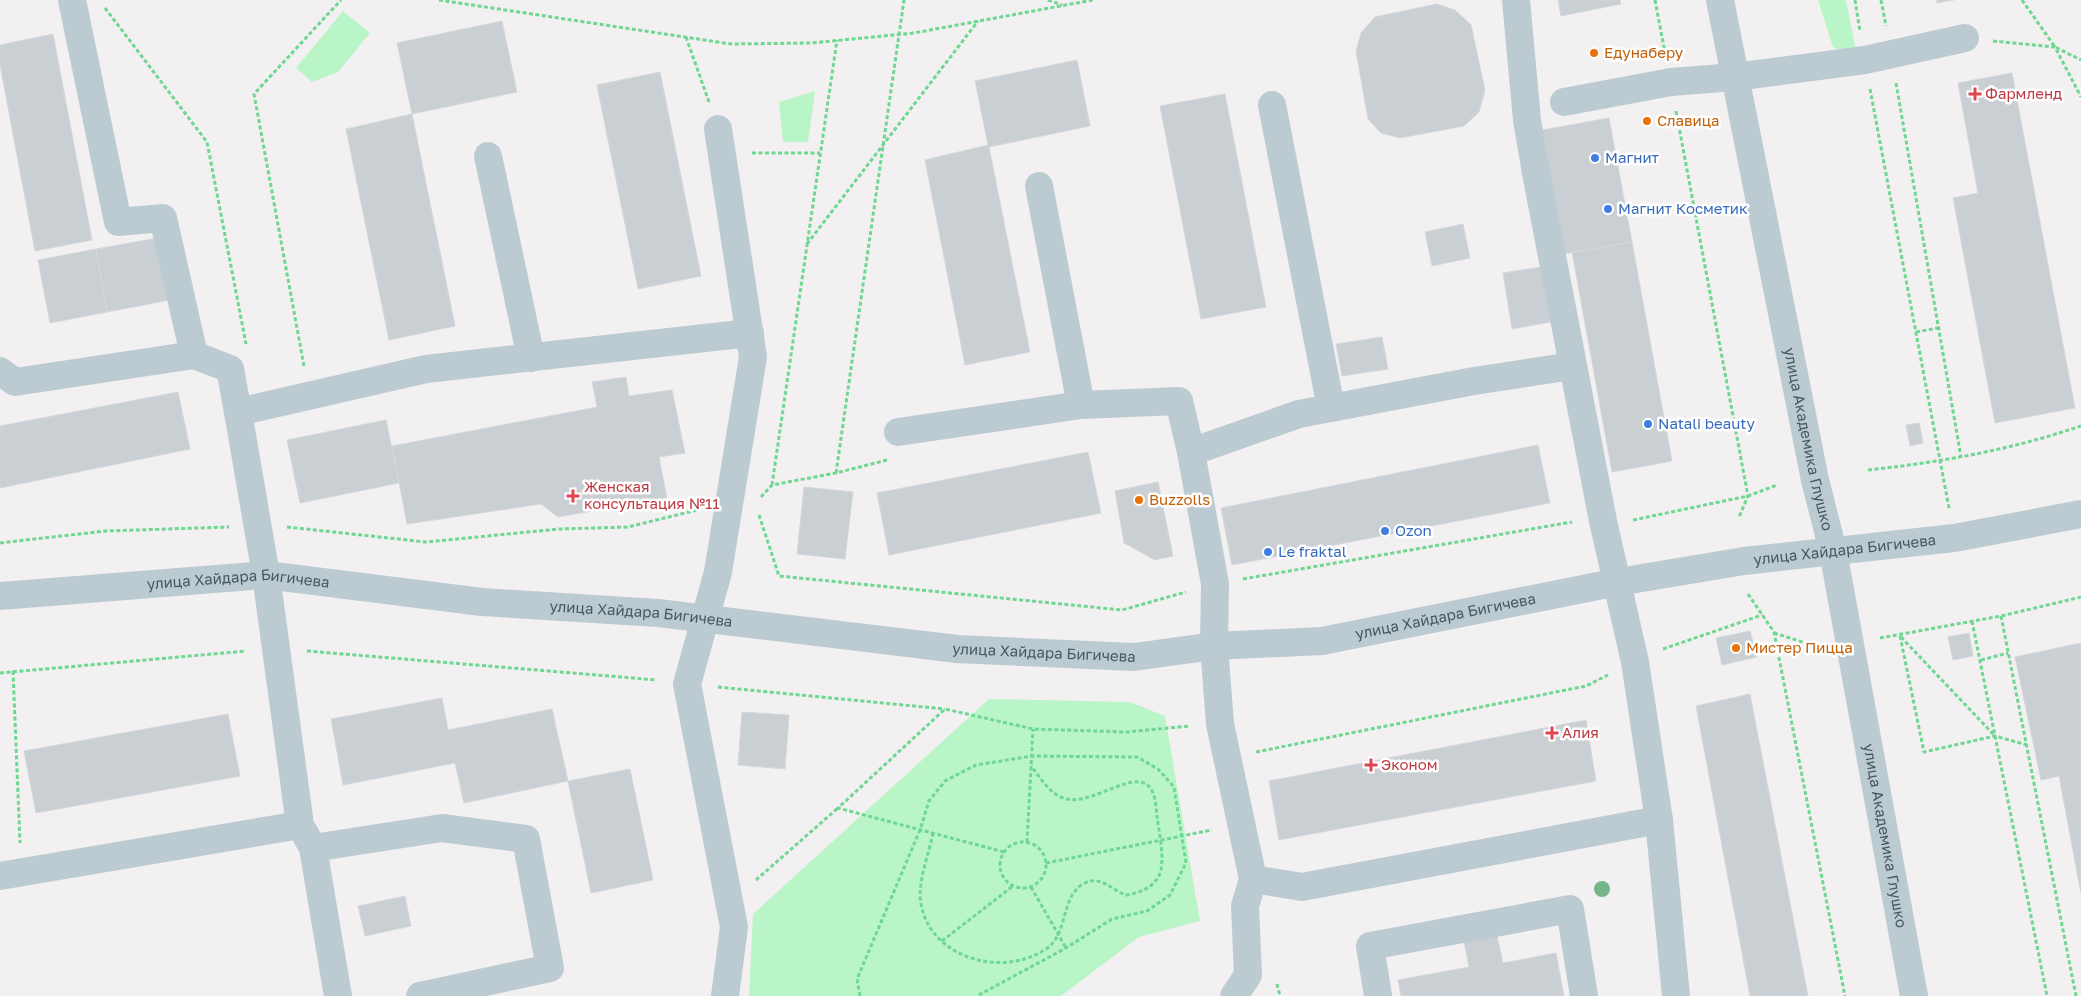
<svg xmlns="http://www.w3.org/2000/svg" width="2081" height="996" font-family="'Golos Text',sans-serif">
<style>
.green{fill:#baf5c7}
.building{fill:#cacfd3;stroke:#d4d8dd}
.lines{fill:none;stroke-linecap:round;stroke-linejoin:round}
.path{stroke:#6ed791;stroke-width:3;stroke-dasharray:4 2.5;stroke-linecap:butt}
.minor{stroke:#bccbd1;stroke-width:28}
.tree{fill:#74b689}
.food-dot{fill:#e8710a;stroke:#fff;stroke-width:2}
.health-dot{fill:#e0444e;stroke:#fff;stroke-width:2}
.shop-dot{fill:#3f7fe0;stroke:#fff;stroke-width:2}
.labels{text-anchor:middle;stroke-width:5;stroke-linejoin:round;paint-order:stroke}
.food-label{font-size:15px;fill:#c56008;stroke:#fff;text-anchor:start}
.health-label{font-size:15px;fill:#be3a42;stroke:#fff;text-anchor:start}
.shop-label{font-size:15px;fill:#366cbe;stroke:#fff;text-anchor:start}
.street-label{font-size:15px;fill:#465860;stroke:#fff}
</style>
<rect width="100%" height="100%" fill="#f3f0f1"/>
<path class="green" d="M1818,0H1846L1856,51H1841L1833,47Z
M343,11L370,33L338,72L312,82L296,68Z
M815,91L808,142H783L779,102Z
M989,699L1130,702L1165,716L1200,921L1139,937L1061,996H749L753,914Z"/>
<path class="building" d="M1558,0H1620L1621,4L1561,16Z
M1937,0H1954L1937,3Z
M1437,4L1455,10L1471,25L1485,90L1479,112L1464,126L1400,138L1381,133L1368,119L1356,51L1361,33L1375,17Z
M502,21L517,92L412,114L397,43Z
M53,34L92,240L35,251L0,65V45Z
M1077,60L1090,126L989,147L1030,352L965,365L925,160L988,145L975,81Z
M660,72L701,276L638,289L597,85Z
M2012,73L2075,408L1995,423L1953,198L1978,193L1958,83Z
M1225,94L1266,307L1201,319L1160,106Z
M412,114L455,326L389,340L346,129Z
M1609,118L1632,242L1559,255L1537,131Z
M1463,224L1470,258L1432,266L1425,232Z
M158,238L170,300L107,312L96,249Z
M1632,242L1672,461L1612,472L1572,252Z
M96,249L107,312L50,323L38,260Z
M1541,267L1551,322L1512,329L1503,273Z
M1382,337L1388,369L1342,376L1336,344Z
M626,377L629,396L672,390L685,453L659,457L667,498L558,517L541,504L407,524L392,446L597,407L592,382Z
M178,392L190,449L0,488V426Z
M386,420L399,483L300,503L287,440Z
M1919,423L1923,443L1910,446L1906,425Z
M1538,445L1550,503L1232,565L1221,508Z
M1088,452L1101,513L889,555L877,493Z
M1158,482L1173,556L1155,560L1124,543L1115,491Z
M804,487L853,492L845,559L797,554Z
M1750,631L1757,657L1722,665L1716,638Z
M1969,633L1973,656L1953,660L1948,637Z
M2081,643V894L2059,776L2041,780L2015,657Z
M1750,694L1808,996H1750L1696,706Z
M442,698L448,730L552,709L568,781L464,803L455,763L343,785L331,719Z
M742,712L789,715L785,769L738,765Z
M228,714L240,776L36,813L24,751Z
M1586,720L1596,781L1279,840L1269,781Z
M630,769L653,880L591,893L568,781Z
M405,896L411,926L365,936L358,906Z
M1496,931L1503,963L1556,953L1564,996H1401L1398,980L1469,967L1463,937Z"/>
<g class="lines">
<path class="path" d="M439,0L731,44L811,43L914,33L1093,0
M1048,0L1062,5
M1655,0L1665,53
M1855,0L1860,31
M1881,0L1886,26
M2022,0L2055,47L2081,60
M105,8L207,142L246,344
M686,37L709,102
M1993,41L2055,47L2081,97
M1896,83L1961,457
M1870,89L1949,508
M1676,111L1748,496L1739,517
M752,153H820
M807,244L978,21
M1916,332L1938,328
M304,366L254,94L341,0
M1868,470C1942,462 2010,450 2081,426
M836,473L904,0
M772,485L837,40
M761,497L772,485L836,473L887,460
M759,515L779,576L1122,610L1186,592
M1633,520L1748,496L1777,485
M287,527L426,542L559,529L628,527L697,510
M0,543L105,531L229,527
M1243,579L1572,522
M1748,594L1774,632L1845,996
M2001,616L2076,996
M1972,621L2047,996
M1774,633L1821,648
M1900,636L1924,752L1995,736L2027,745
M1901,637L1995,736
M1880,638L2001,616L2081,597
M1663,649L1762,615
M307,651L657,680
M1981,660L2008,653
M13,671L20,843
M0,673L246,651
M718,687L945,709
M1256,752L1586,686L1608,675
M933,833C929,854 917,882 921,904C931,959 1003,978 1046,949C1069,934 1060,895 1085,883C1100,875 1112,890 1126,895C1141,893 1157,886 1161,870C1164,853 1159,833 1157,816C1156,809 1156,800 1153,793C1140,761 1092,809 1063,798C1049,793 1040,777 1031,766
M1000 865a23 23 0 1 1 46 0a23 23 0 1 1-46 0Z
M1027,842L1033,729
M1004,852L838,808L945,709L1033,729L1126,732L1190,726
M1046,863L1212,830
M756,880L838,808
M1031,887L1066,948
M942,941L1013,886
M1277,984L1280,996
M860,996L857,979L920,830L929,801L945,781L976,765L1032,756L1137,757L1158,769L1174,787L1186,863L1170,895L1147,911L1112,919L1066,948L977,996"/>
<g class="minor">
<path d="M72,0L118,222L163,218L194,355L230,369L238,412"/>
<path d="M1516,0L1527,120L1536,173L1603,521L1635,662L1659,820L1676,996"/>
<path id="s1" d="M1720,0L1815,480L1833,551L1914,996"/>
<path d="M1564,102L1671,82L1735,77L1865,60L1965,38"/>
<path d="M1272,105L1331,408"/>
<path d="M718,129L753,357L718,572L687,684L734,927L725,996"/>
<path d="M488,156L531,358"/>
<path d="M1039,186L1081,405"/>
<path d="M0,371L15,382L194,355"/>
<path d="M898,432L1081,405L1179,401L1191,452L1215,584L1214,646L1220,724L1253,879L1245,906L1248,975L1234,996"/>
<path d="M1191,452L1299,414L1474,381L1572,366"/>
<path id="s2" d="M0,596L266,575L482,602L658,613L957,649L1134,657L1214,646L1322,641L1618,582L1744,561L1954,538L2081,514"/>
<path d="M304,832L313,848L338,996"/>
<path d="M313,848L442,828L526,839L550,968L420,996"/>
<path d="M0,876L300,825L266,575L238,412L426,369L750,333"/>
<path d="M1253,879L1302,887L1659,820"/>
<path d="M1378,996L1370,946L1570,909L1584,996"/>
</g>
</g>
<circle class="tree" cx="1602" cy="889" r="8"/>
<g class="food-dot">
<circle cx="1594" cy="53" r="5"/>
<circle cx="1647" cy="121" r="5"/>
<circle cx="1139" cy="500" r="5"/>
<circle cx="1736" cy="648" r="5"/>
</g>
<g class="health-dot">
<path d="M1972.5 86.5h5v5h5v5h-5v5h-5v-5h-5v-5h5z"/>
<path d="M570.5 488.5h5v5h5v5h-5v5h-5v-5h-5v-5h5z"/>
<path d="M1549.5 725.5h5v5h5v5h-5v5h-5v-5h-5v-5h5z"/>
<path d="M1368.5 757.5h5v5h5v5h-5v5h-5v-5h-5v-5h5z"/>
</g>
<g class="shop-dot">
<circle cx="1595" cy="158" r="5"/>
<circle cx="1608" cy="209" r="5"/>
<circle cx="1648" cy="424" r="5"/>
<circle cx="1385" cy="531" r="5"/>
<circle cx="1268" cy="552" r="5"/>
</g>
<g class="labels">
<g class="food-label">
<text x="1604" y="58">Едунаберу</text>
<text x="1657" y="126">Славица</text>
<text x="1149" y="505">Buzzolls</text>
<text x="1746" y="653">Мистер Пицца</text>
</g>
<g class="health-label">
<text x="1985" y="99">Фармленд</text>
<text x="584" y="492">Женская<tspan x="584" dy="17">консультация №11</tspan></text>
<text x="1562" y="738">Алия</text>
<text x="1381" y="770">Эконом</text>
</g>
<g class="shop-label">
<text x="1605" y="163">Магнит</text>
<text x="1618" y="214">Магнит Косметик</text>
<text x="1658" y="429">Natali beauty</text>
<text x="1395" y="536">Ozon</text>
<text x="1278" y="557">Le fraktal</text>
</g>
<g class="street-label">
<text dy="5" stroke="none"><textPath href="#s1" startOffset="448">улица Академика Глушко</textPath></text>
<text dy="5" stroke="none"><textPath href="#s2" startOffset="1859">улица Хайдара Бигичева</textPath></text>
<text dy="5" stroke="none"><textPath href="#s2" startOffset="239">улица Хайдара Бигичева</textPath></text>
<text dy="5" stroke="none"><textPath href="#s2" startOffset="644">улица Хайдара Бигичева</textPath></text>
<text dy="5" stroke="none"><textPath href="#s2" startOffset="1454">улица Хайдара Бигичева</textPath></text>
<text dy="5" stroke="none"><textPath href="#s2" startOffset="1049">улица Хайдара Бигичева</textPath></text>
<text dy="5" stroke="none"><textPath href="#s1" startOffset="852">улица Академика Глушко</textPath></text>
</g>
</g>
</svg>
